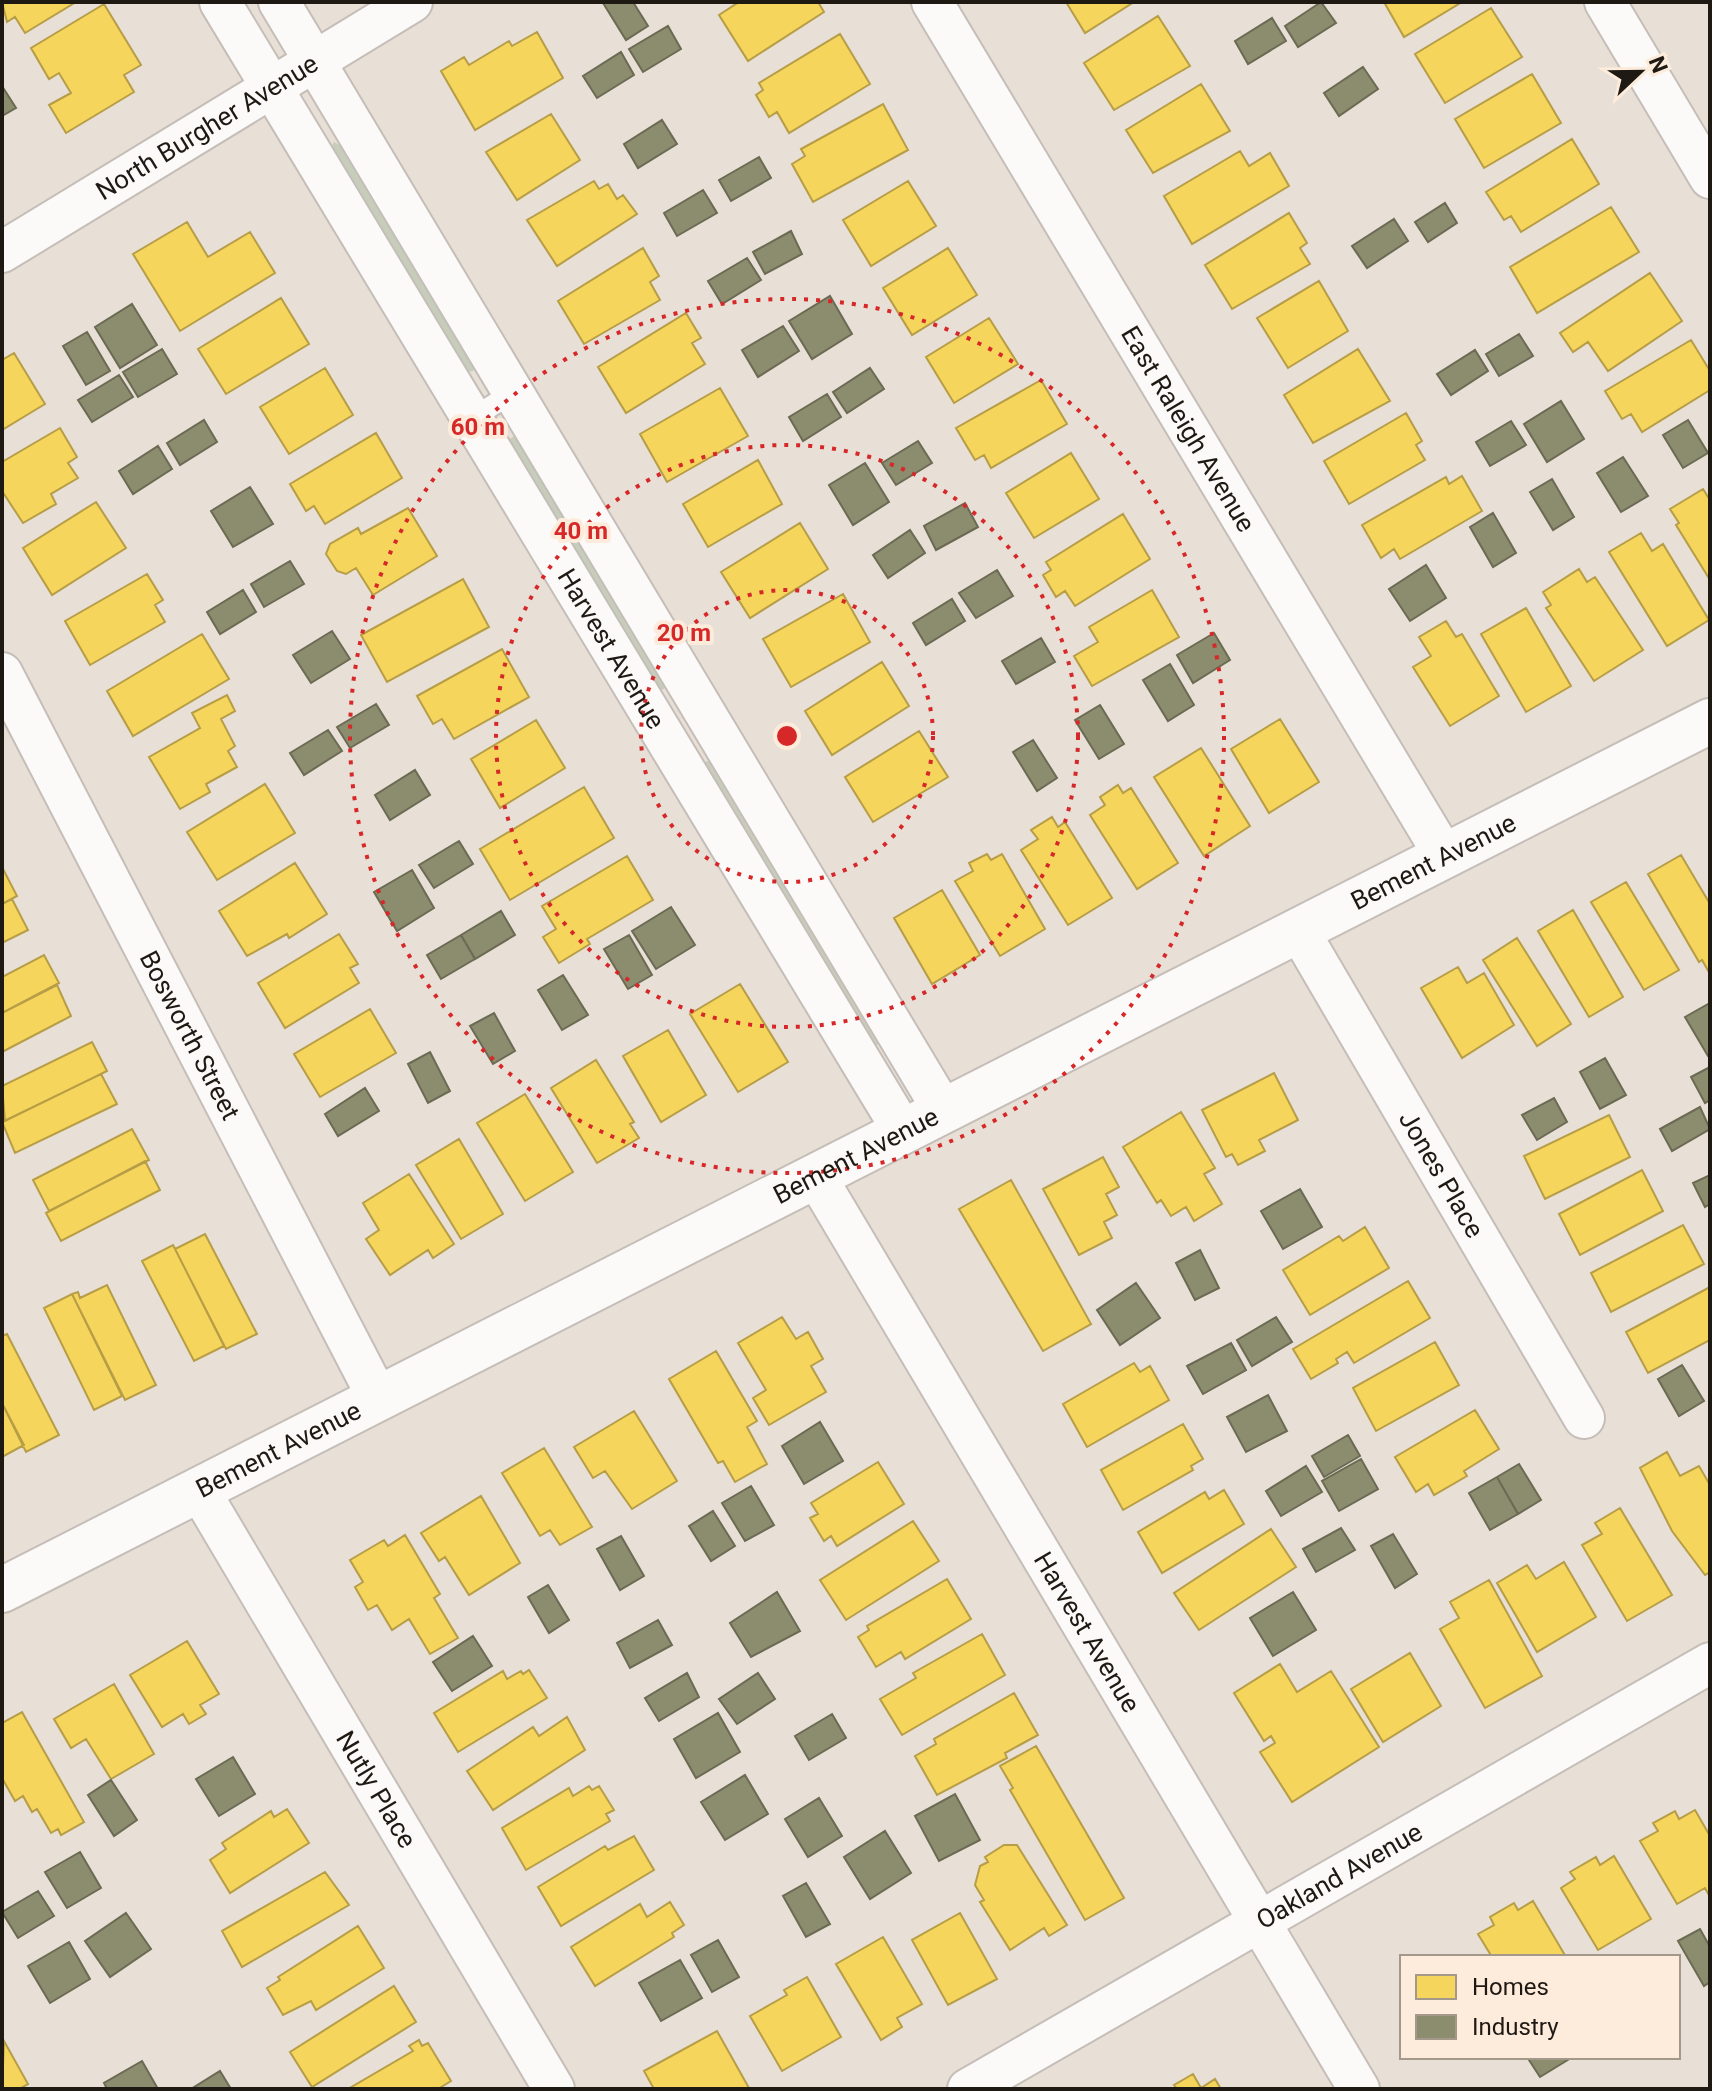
<svg xmlns="http://www.w3.org/2000/svg" width="1712" height="2091" font-family="Roboto,sans-serif">
<style>
.green{fill:#c6cebb}
.homes{fill:#f6d55c;stroke:#b69d46;stroke-width:2}
.industry{fill:#8c8c6e;stroke:#6b6a53;stroke-width:2}
.lines{fill:none;stroke-linecap:round;stroke-linejoin:round}
.lane-casing{stroke:#c5beb8;stroke-width:24}
.street-casing{stroke:#c5beb8;stroke-width:44}
.secondary-casing{stroke:#c5beb8;stroke-width:48}
.lane{stroke:#fcfaf9;stroke-width:20}
.street{stroke:#fcfaf9;stroke-width:40}
.secondary{stroke:#fcfaf9;stroke-width:44}
.ring{fill:none;stroke:#d62828;stroke-width:4;stroke-dasharray:4 8}
.labels{text-anchor:middle;stroke-width:8;stroke-linejoin:round;paint-order:stroke}
.street-label{font-size:26px;fill:#1f1913;stroke:#fdecdb}
.centre{fill:#d62828;stroke:#fdecdb;stroke-width:4}
.ring-label{font-size:24px;text-anchor:middle;font-weight:bold;fill:#d62828;stroke:#fdecdb;stroke-width:8;stroke-linejoin:round;paint-order:stroke}
</style>
<rect width="100%" height="100%" fill="#e8dfd6"/>
<path class="green" d="M334,142L346,149L476,366L473,371L466,372L330,150Z
M516,434L667,684L664,689L660,690L507,442Z
M711,760L881,1041L874,1048L702,763Z"/>
<path class="homes" d="M2,2H76L25,33L15,17L7,22Z
M739,2H818L824,12L748,61L719,15Z
M1066,2H1134L1085,33Z
M1384,2H1462L1404,37Z
M104,4L141,65L124,75L134,92L66,133L49,105L71,93L59,73L49,79L31,48Z
M1491,8L1522,57L1445,103L1415,54Z
M1158,16L1190,66L1114,110L1084,63Z
M537,32L563,78L475,130L441,71L464,57L469,65L509,41L512,46Z
M840,34L870,84L789,133L777,112L769,117L756,95L763,90L759,83Z
M1532,74L1561,123L1484,168L1455,119Z
M1201,84L1230,131L1153,173L1126,130Z
M883,104L908,150L813,202L792,164L805,156L801,149Z
M551,114L580,160L517,200L486,152Z
M1572,139L1599,184L1521,232L1511,216L1504,220L1486,192Z
M1240,151L1249,166L1270,153L1289,186L1192,244L1164,196Z
M594,181L599,189L608,184L617,199L623,195L637,214L557,266L527,220Z
M908,181L936,226L871,266L843,220Z
M1611,207L1639,252L1537,313L1510,267Z
M1289,213L1307,243L1300,248L1310,264L1232,309L1205,265Z
M187,222L208,257L250,232L275,273L180,331L133,254Z
M643,248L659,276L650,282L660,300L584,344L558,301Z
M948,248L977,295L912,335L883,288Z
M1650,273L1682,321L1608,371L1588,342L1573,352L1560,333Z
M1319,281L1348,331L1288,368L1257,318Z
M281,298L309,344L226,394L198,349Z
M686,313L701,338L692,343L705,364L626,413L598,367Z
M989,318L1018,364L954,403L926,357Z
M1691,340L1710,371V390L1642,432L1631,414L1622,419L1605,391Z
M1358,349L1390,401L1313,443L1284,395Z
M14,353L45,404L2,430V360Z
M325,368L353,415L289,454L260,407Z
M1041,380L1067,424L991,468L984,455L975,460L956,428Z
M720,388L748,436L667,482L640,434Z
M1406,413L1422,441L1416,445L1425,460L1349,504L1324,461Z
M60,428L77,457L68,463L78,478L51,494L56,504L23,523L2,491V462Z
M376,433L402,478L325,524L314,506L306,511L290,484Z
M1071,453L1099,499L1034,538L1006,493Z
M758,460L782,504L708,547L683,504Z
M1462,476L1482,511L1400,559L1394,549L1381,558L1362,525L1446,477L1449,484Z
M1703,489L1710,500V580L1676,525L1679,523L1670,509Z
M96,502L126,548L52,595L23,548Z
M408,508L437,556L373,595L356,568L346,574L337,571L326,554L330,544L358,528L361,534Z
M1123,514L1150,559L1075,606L1065,591L1056,597L1043,575L1051,570L1046,562Z
M800,523L828,569L750,618L721,572Z
M1641,533L1652,551L1663,544L1709,620L1667,646L1609,552Z
M1579,569L1587,582L1595,577L1643,650L1594,681L1546,608L1551,605L1543,592Z
M147,574L163,600L155,605L165,622L90,665L65,621Z
M463,579L489,627L387,682L361,635Z
M1152,590L1179,637L1092,686L1074,656L1098,642L1089,627Z
M843,594L870,642L791,687L763,639Z
M1526,608L1571,686L1526,712L1481,634Z
M1446,621L1456,637L1462,634L1499,696L1450,726L1413,667L1431,656L1419,637Z
M202,634L229,679L133,736L107,691Z
M502,649L529,697L454,739L442,719L433,724L417,696Z
M882,662L909,706L832,755L805,711Z
M227,695L235,711L221,719L235,746L228,751L237,767L206,784L210,792L180,809L149,757L200,728L192,713Z
M1280,719L1319,782L1269,813L1231,749Z
M536,720L565,768L500,808L471,759Z
M919,731L948,777L873,822L845,777Z
M1201,748L1250,826L1204,856L1154,777Z
M265,784L295,833L217,880L187,832Z
M1118,785L1123,793L1131,788L1178,863L1137,889L1090,815L1105,805L1100,797Z
M584,787L614,838L510,900L480,849Z
M1052,817L1058,827L1065,822L1112,898L1068,925L1021,850L1038,839L1031,830Z
M987,854L991,860L1002,854L1045,929L1000,956L955,881L973,871L969,863Z
M1681,855L1710,904V974L1702,960L1699,962L1648,874Z
M627,856L653,900L587,939L590,944L559,963L543,937L556,929L542,906Z
M295,863L327,914L289,938L287,934L247,956L219,911Z
M2,867L17,896L2,904Z
M1626,882L1679,970L1644,990L1591,902Z
M942,890L980,955L932,984L894,918Z
M12,899L28,930L2,943V904Z
M1573,910L1623,997L1589,1017L1538,931Z
M339,934L358,964L350,968L359,983L285,1028L258,983Z
M1517,938L1571,1024L1537,1046L1483,960Z
M44,955L59,983L2,1013V977Z
M1458,967L1467,983L1484,973L1514,1025L1462,1058L1421,988Z
M740,984L788,1062L738,1092L690,1014Z
M57,985L71,1016L2,1052V1013Z
M370,1009L396,1053L320,1097L294,1054Z
M668,1030L706,1095L661,1122L623,1056Z
M92,1042L107,1071L5,1121L2,1086Z
M596,1060L634,1122L630,1124L639,1138L597,1163L551,1088Z
M1274,1073L1298,1120L1259,1140L1265,1151L1238,1165L1232,1154L1226,1157L1202,1110Z
M101,1074L117,1104L15,1153L2,1122Z
M525,1094L573,1172L525,1201L477,1123Z
M1181,1112L1215,1168L1204,1174L1222,1204L1194,1221L1186,1207L1171,1216L1161,1200L1157,1203L1123,1147Z
M1609,1115L1630,1157L1545,1199L1524,1156Z
M132,1129L149,1160L49,1211L33,1180Z
M459,1139L503,1214L461,1239L416,1165Z
M1103,1157L1119,1187L1106,1194L1117,1215L1104,1222L1112,1238L1079,1255L1043,1189Z
M145,1161L160,1190L61,1241L46,1213Z
M1642,1170L1663,1211L1580,1255L1559,1214Z
M409,1174L454,1244L433,1258L428,1250L390,1275L366,1239L379,1230L363,1203Z
M1011,1180L1091,1324L1043,1351L959,1209Z
M1683,1225L1704,1264L1611,1312L1591,1273Z
M1365,1227L1389,1268L1310,1315L1283,1270L1339,1236L1343,1241Z
M205,1234L257,1334L226,1349L175,1249Z
M173,1245L224,1346L194,1361L142,1261Z
M1408,1281L1430,1318L1354,1363L1347,1352L1336,1359L1338,1363L1311,1379L1293,1349Z
M107,1285L156,1385L125,1400L72,1294L78,1292L80,1298Z
M1710,1287V1340L1648,1373L1626,1332Z
M72,1294L122,1396L94,1410L44,1308Z
M782,1317L796,1339L808,1332L823,1359L811,1366L826,1392L769,1425L753,1398L766,1390L738,1343Z
M7,1334L59,1435L26,1452L2,1403V1336Z
M1435,1342L1459,1385L1376,1431L1353,1388Z
M716,1351L757,1421L747,1427L767,1464L735,1482L723,1461L718,1463L669,1379Z
M1134,1363L1140,1372L1150,1366L1169,1400L1087,1447L1063,1404Z
M2,1403L24,1445L2,1457Z
M1475,1410L1499,1449L1464,1471L1467,1476L1434,1495L1428,1484L1416,1492L1395,1457Z
M634,1411L677,1481L632,1509L605,1471L593,1478L574,1447Z
M1183,1424L1203,1459L1191,1466L1193,1470L1123,1510L1101,1470Z
M544,1448L592,1527L560,1545L550,1530L540,1536L502,1473Z
M1667,1452L1680,1476L1699,1466L1710,1485V1572L1705,1575L1672,1531L1640,1468Z
M878,1462L904,1504L837,1546L831,1536L824,1541L810,1518L818,1514L811,1503Z
M1224,1490L1244,1524L1162,1573L1138,1532L1205,1492L1209,1499Z
M481,1496L520,1563L469,1595L445,1557L439,1561L421,1533Z
M1620,1508L1672,1595L1627,1621L1582,1545L1602,1534L1595,1523Z
M913,1521L939,1561L846,1620L820,1580Z
M1271,1529L1296,1567L1199,1630L1174,1593Z
M405,1535L440,1594L434,1598L458,1638L430,1654L409,1619L392,1630L377,1605L368,1610L355,1587L363,1582L350,1560L384,1540L388,1546Z
M1564,1562L1596,1617L1537,1652L1497,1583L1527,1565L1536,1579Z
M947,1579L971,1619L905,1659L901,1652L876,1667L858,1637L869,1630L867,1626Z
M1489,1580L1542,1676L1485,1708L1440,1629L1459,1618L1450,1602Z
M982,1634L1005,1675L902,1735L880,1699L916,1678L913,1673Z
M187,1641L219,1694L200,1705L206,1714L189,1724L183,1714L162,1727L130,1675Z
M1410,1653L1441,1706L1383,1742L1351,1689Z
M1280,1664L1297,1692L1331,1671L1379,1747L1292,1802L1260,1752L1275,1743L1271,1736L1264,1741L1234,1693Z
M529,1670L547,1698L458,1752L434,1713L503,1671L507,1679L521,1671L523,1674Z
M114,1684L154,1754L111,1779L86,1739L71,1748L54,1719Z
M1014,1693L1038,1735L1005,1753L1007,1758L937,1795L915,1756L936,1744L934,1739Z
M22,1712L84,1822L61,1835L58,1829L51,1833L37,1809L32,1812L23,1796L15,1801L2,1778V1723Z
M567,1717L585,1750L493,1810L467,1771L533,1727L539,1736Z
M1036,1746L1124,1898L1085,1920L1010,1790L1013,1788L1000,1766Z
M589,1786L592,1790L599,1786L614,1810L606,1814L610,1821L526,1870L502,1828L569,1788L573,1796Z
M287,1809L309,1843L230,1893L210,1860L226,1849L222,1843L271,1811L274,1817Z
M1695,1810L1710,1836V1897L1705,1888L1677,1904L1640,1841L1658,1831L1653,1823L1675,1811L1679,1819Z
M634,1836L654,1870L561,1926L538,1887L605,1846L608,1850Z
M1004,1845H1017L1067,1925L1049,1936L1044,1928L1010,1950L980,1902L984,1900L975,1885L980,1866L988,1862L985,1857Z
M1614,1856L1651,1919L1598,1950L1561,1888L1575,1879L1570,1872L1596,1857L1600,1865Z
M325,1872L349,1905L242,1967L222,1931Z
M1533,1901L1566,1957H1492L1478,1934L1494,1925L1490,1917L1514,1903L1518,1910Z
M670,1902L684,1925L672,1933L674,1937L595,1986L571,1947L640,1904L647,1917Z
M960,1913L997,1979L948,2005L912,1940Z
M358,1926L384,1968L316,2010L311,2001L283,2015L267,1988L280,1980L278,1977Z
M883,1937L922,2004L897,2018L902,2027L881,2040L836,1964Z
M807,1977L841,2037L782,2071L750,2016L787,1995L784,1990Z
M394,1986L416,2022L312,2087L290,2052Z
M717,2031L749,2088L654,2089L644,2071Z
M419,2040L422,2046L428,2043L451,2081L438,2089H348L413,2051L409,2046Z
M4,2041L28,2084L19,2089H2Z
M1193,2074L1201,2088L1215,2079L1221,2089H1177L1174,2085Z"/>
<path class="industry" d="M633,2L648,26L626,40L603,3Z
M1321,2L1336,23L1298,47L1285,26Z
M1272,18L1286,41L1248,64L1235,41Z
M668,26L681,49L643,72L629,49Z
M621,52L634,75L597,98L583,76Z
M1363,67L1378,89L1339,116L1324,93Z
M2,86L16,108L2,116Z
M662,120L677,144L638,168L624,144Z
M759,157L771,178L731,201L719,180Z
M703,190L717,213L677,236L664,213Z
M1445,203L1457,223L1428,242L1415,222Z
M1394,219L1408,241L1367,268L1352,246Z
M791,231L802,254L765,274L753,252Z
M747,258L761,280L722,304L708,281Z
M830,296L852,334L812,359L789,321Z
M132,304L157,345L120,368L95,327Z
M783,326L799,351L758,377L742,350Z
M87,332L110,371L86,385L63,346Z
M1519,334L1533,356L1499,376L1486,354Z
M162,349L177,374L138,397L123,372Z
M1475,350L1488,371L1451,395L1437,374Z
M870,368L884,389L847,413L833,392Z
M119,375L133,397L92,422L78,400Z
M827,394L841,417L803,441L789,417Z
M1561,401L1584,439L1547,462L1524,424Z
M204,420L217,442L180,465L167,443Z
M1688,420L1708,453L1683,468L1663,435Z
M1511,421L1526,445L1490,466L1476,442Z
M918,441L932,463L896,485L882,463Z
M158,446L172,469L133,494L119,471Z
M1623,457L1648,496L1621,512L1597,473Z
M865,463L889,502L853,525L829,485Z
M1552,479L1574,517L1553,530L1530,492Z
M250,487L273,524L233,547L211,511Z
M965,503L978,527L936,550L924,526Z
M1493,513L1516,553L1493,567L1470,527Z
M910,530L925,553L888,578L873,555Z
M290,561L304,584L264,607L251,584Z
M1426,565L1446,598L1410,621L1389,589Z
M997,570L1013,596L976,618L959,593Z
M243,590L256,612L220,634L207,612Z
M952,599L965,621L926,645L913,623Z
M332,631L350,659L311,683L293,655Z
M1214,633L1230,660L1193,683L1177,655Z
M1041,638L1055,662L1016,684L1002,661Z
M1170,664L1194,705L1168,721L1143,680Z
M376,704L389,725L350,748L337,727Z
M1100,705L1124,744L1099,759L1075,720Z
M328,730L342,751L304,775L290,753Z
M1033,740L1057,778L1037,791L1013,752Z
M415,770L430,795L390,820L375,795Z
M459,841L473,864L434,888L419,865Z
M412,870L434,908L397,931L374,892Z
M671,907L695,945L656,969L632,931Z
M501,911L515,935L475,959L461,935Z
M461,935L475,959L441,979L427,955Z
M629,935L652,975L628,989L604,949Z
M563,975L588,1015L562,1030L538,990Z
M1710,1003V1055L1708,1056L1685,1017Z
M494,1013L515,1051L493,1064L470,1026Z
M430,1052L450,1091L428,1103L408,1064Z
M1605,1058L1626,1095L1600,1109L1580,1072Z
M1710,1067V1100L1705,1103L1691,1077Z
M365,1088L379,1111L338,1136L325,1114Z
M1554,1098L1567,1122L1537,1140L1522,1115Z
M1700,1107L1710,1129L1672,1151L1660,1129Z
M1710,1175V1204L1705,1207L1693,1183Z
M1300,1189L1322,1227L1283,1249L1261,1211Z
M1200,1250L1219,1288L1195,1300L1176,1263Z
M1136,1283L1160,1318L1120,1345L1097,1310Z
M1276,1317L1292,1342L1252,1366L1237,1340Z
M1231,1343L1246,1370L1203,1394L1187,1366Z
M1682,1365L1704,1401L1679,1416L1658,1379Z
M1268,1395L1287,1431L1246,1452L1227,1417Z
M820,1422L843,1461L804,1484L782,1446Z
M1348,1435L1360,1456L1324,1477L1312,1456Z
M1361,1459L1378,1489L1339,1511L1322,1481Z
M1519,1464L1541,1500L1518,1514L1497,1477Z
M1306,1466L1322,1492L1281,1516L1266,1491Z
M1497,1477L1518,1514L1490,1530L1469,1493Z
M751,1486L774,1525L745,1541L722,1503Z
M713,1511L735,1546L711,1561L689,1526Z
M1341,1528L1355,1550L1316,1572L1303,1549Z
M1393,1534L1417,1574L1395,1588L1371,1546Z
M621,1536L644,1576L620,1590L597,1549Z
M548,1585L569,1620L549,1633L528,1597Z
M777,1592L800,1631L751,1657L730,1623Z
M1293,1592L1316,1630L1273,1656L1250,1618Z
M658,1620L672,1645L630,1668L617,1643Z
M473,1636L492,1666L452,1691L433,1662Z
M687,1673L699,1697L659,1721L645,1698Z
M758,1673L775,1699L737,1724L719,1699Z
M718,1713L740,1752L696,1778L674,1739Z
M832,1714L846,1738L809,1760L795,1736Z
M233,1757L255,1794L219,1816L196,1779Z
M745,1775L768,1814L725,1840L701,1802Z
M111,1780L137,1820L114,1836L88,1795Z
M955,1794L980,1840L939,1861L915,1816Z
M819,1798L842,1836L808,1857L785,1819Z
M885,1831L911,1873L870,1899L844,1857Z
M80,1852L101,1888L67,1908L45,1872Z
M806,1883L830,1924L806,1937L783,1896Z
M38,1891L54,1916L18,1938L2,1912Z
M126,1913L151,1949L110,1977L85,1941Z
M1700,1929L1710,1947V1982L1704,1986L1678,1941Z
M718,1940L739,1977L712,1992L691,1955Z
M69,1942L90,1979L50,2003L28,1966Z
M680,1960L702,1998L661,2021L639,1983Z
M1527,2057H1571V2058L1540,2077Z
M142,2061L158,2089H107L104,2083Z
M220,2071L231,2089H191Z"/>
<g class="lines">
<g class="lane-casing">
<path id="lane" d="M471,419L512,393"/>
</g>
<g class="street-casing">
<g id="street">
<path id="s1" d="M220,2L903,1131"/>
<path d="M279,2L943,1110"/>
<path id="s2" d="M932,2L1444,855"/>
<path d="M1605,2L1710,178"/>
<path id="s3" d="M2,252L412,2"/>
<path id="s4" d="M2,673L378,1398"/>
<path id="s5" d="M1299,931L1584,1418"/>
<path id="s6" d="M815,1175L1359,2089"/>
<path id="s7" d="M199,1490L554,2089"/>
<path id="s8" d="M968,2089L1710,1663"/>
</g>
</g>
<g class="secondary-casing">
<g id="secondary">
<path id="s9" d="M2,1590L1710,721"/>
</g>
</g>
<use href="#lane" class="lane"/>
<use href="#street" class="street"/>
<use href="#secondary" class="secondary"/>
</g>
<g class="ring">
<circle cx="787" cy="736" r="146"/>
<circle cx="787" cy="736" r="291"/>
<circle cx="787" cy="736" r="437"/>
</g>
<g class="labels">
<g class="street-label">
<text dy="9" stroke="none"><textPath href="#s3" startOffset="240">North Burgher Avenue</textPath></text>
<text dy="9" stroke="none"><textPath href="#s2" startOffset="498">East Raleigh Avenue</textPath></text>
<text dy="9" stroke="none"><textPath href="#s1" startOffset="756">Harvest Avenue</textPath></text>
<text dy="9" stroke="none"><textPath href="#s9" startOffset="1606">Bement Avenue</textPath></text>
<text dy="9" stroke="none"><textPath href="#s4" startOffset="408">Bosworth Street</textPath></text>
<text dy="9" stroke="none"><textPath href="#s9" startOffset="958">Bement Avenue</textPath></text>
<text dy="9" stroke="none"><textPath href="#s5" startOffset="282">Jones Place</textPath></text>
<text dy="9" stroke="none"><textPath href="#s9" startOffset="310">Bement Avenue</textPath></text>
<text dy="9" stroke="none"><textPath href="#s6" startOffset="532">Harvest Avenue</textPath></text>
<text dy="9" stroke="none"><textPath href="#s7" startOffset="348">Nutly Place</textPath></text>
<text dy="9" stroke="none"><textPath href="#s8" startOffset="428">Oakland Avenue</textPath></text>
</g>
</g>
<circle cx="787" cy="736" r="12" class="centre"/>
<g class="ring-label">
<text x="478" y="435">60 m</text>
<text x="581" y="539">40 m</text>
<text x="684" y="641">20 m</text>
</g>
<rect width="1712" height="2091" fill="none" stroke="#1f1913" stroke-width="8"/>
<rect x="1400" y="1955" width="280" height="104" fill="#fdecdb" stroke="#a4988b" stroke-width="2"/>
<rect x="1416" y="1975" width="40" height="24" fill="#f6d55c" stroke="#a4988b" stroke-width="2"/>
<text x="1472" y="1995" font-size="24" fill="#1f1913">Homes</text>
<rect x="1416" y="2015" width="40" height="24" fill="#8c8c6e" stroke="#a4988b" stroke-width="2"/>
<text x="1472" y="2035" font-size="24" fill="#1f1913">Industry</text>
<g transform="translate(1640 72) rotate(68)" stroke="#fdecdb" stroke-width="6" paint-order="stroke">
<path d="M0-6L14 30L0 20L-14 30Z" fill="#1f1913"/>
<text y="-12" font-size="22" font-weight="bold" text-anchor="middle" fill="#1f1913">N</text>
</g>
</svg>
